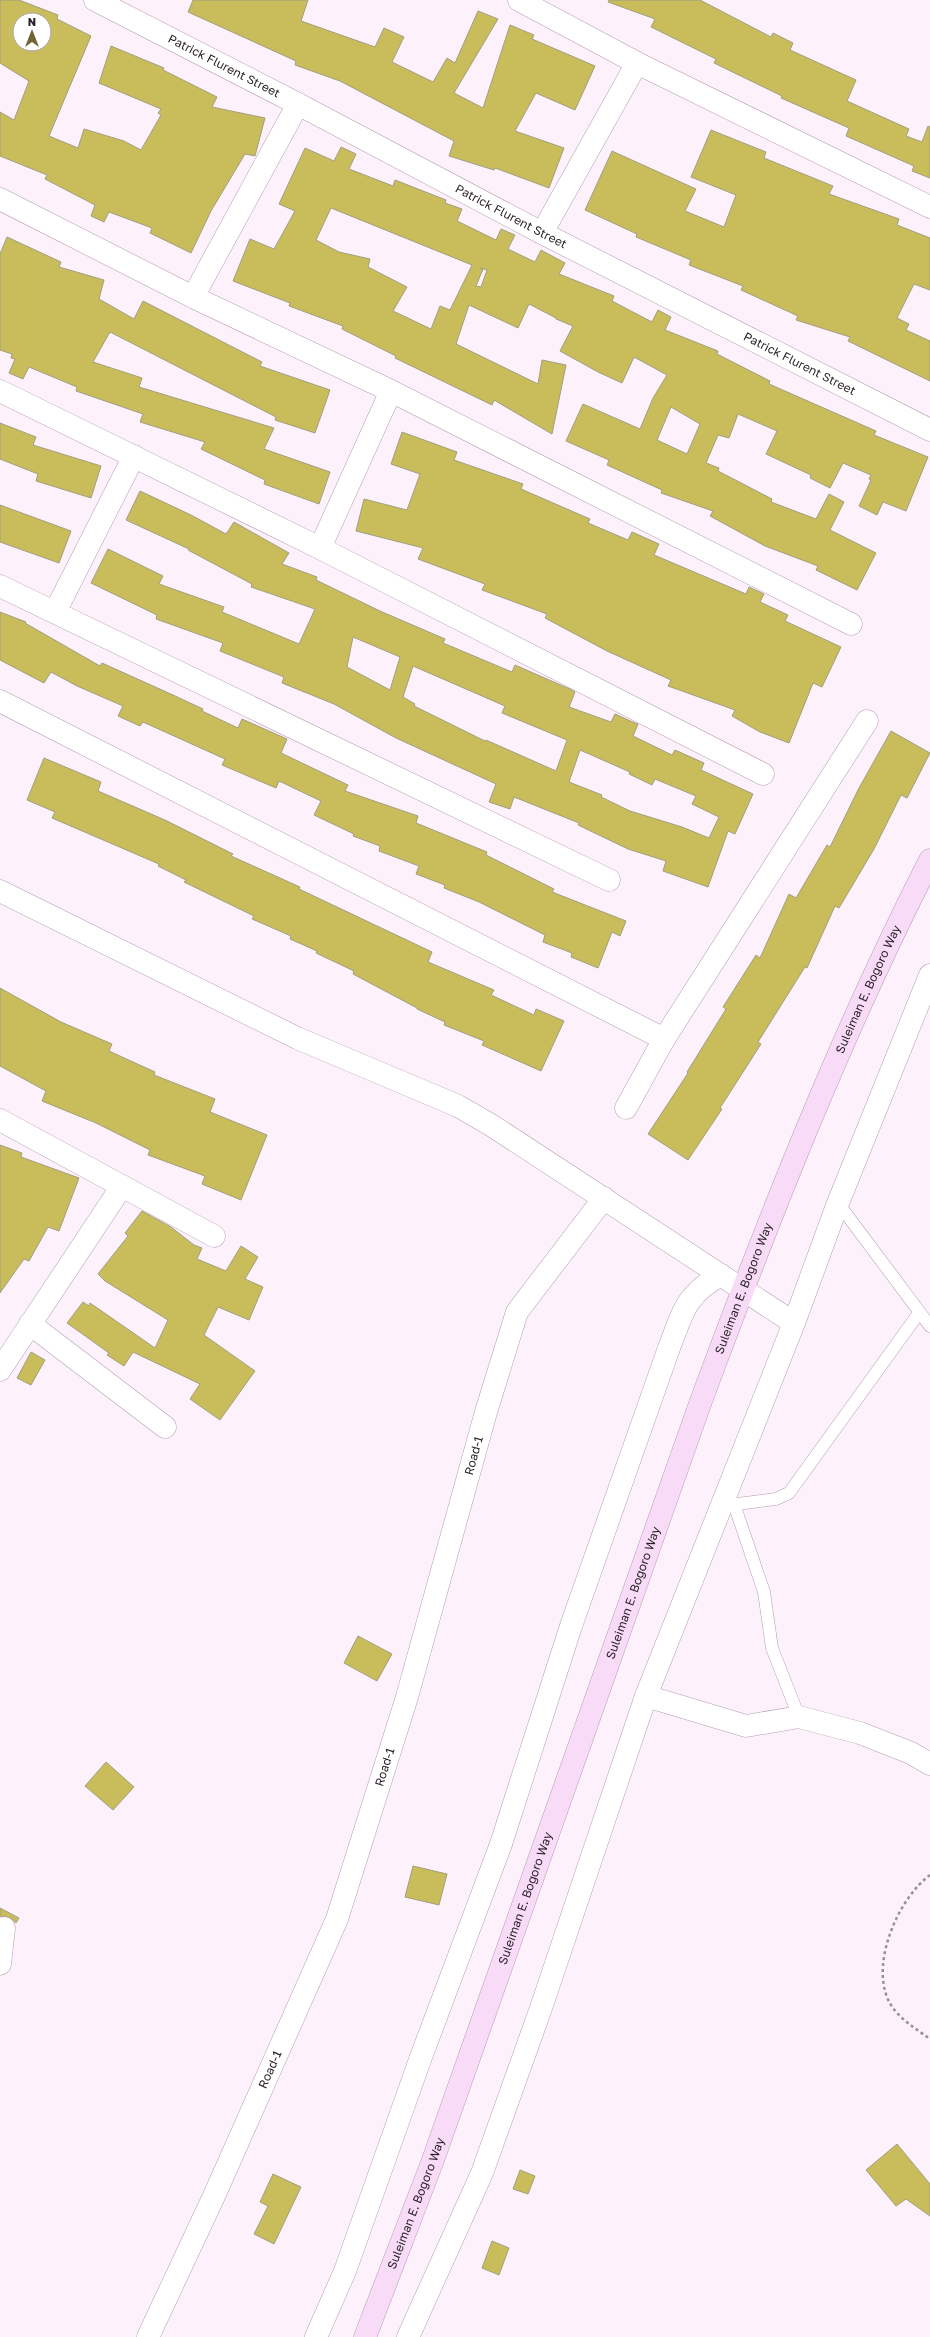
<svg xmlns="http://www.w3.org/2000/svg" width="930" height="2337" font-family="'Golos Text',sans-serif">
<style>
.building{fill:#c9bc5b;stroke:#a29e80;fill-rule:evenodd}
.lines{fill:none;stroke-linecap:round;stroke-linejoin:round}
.service-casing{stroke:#b59cb3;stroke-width:13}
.minor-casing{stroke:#b59cb3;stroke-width:23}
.tertiary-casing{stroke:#b59cb3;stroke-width:23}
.secondary-casing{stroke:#b59cb3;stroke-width:23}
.path{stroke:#988e97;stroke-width:2.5;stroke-dasharray:3 3;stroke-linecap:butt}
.service{stroke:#fff;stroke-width:12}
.minor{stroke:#fff;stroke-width:22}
.tertiary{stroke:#fff;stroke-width:22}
.secondary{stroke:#f8dbf7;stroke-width:22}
.labels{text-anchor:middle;stroke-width:3;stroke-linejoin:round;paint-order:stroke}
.street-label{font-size:12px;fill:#281f27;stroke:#fff}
</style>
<rect width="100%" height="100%" fill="#fdf2fc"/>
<path class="building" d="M0,0H19L58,15L57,19L91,36L49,136L78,148L84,129L124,141L141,150L161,115L158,113L161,109L99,83L111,46L164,68L163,70L217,97L212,107L265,118L255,156L245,154L211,211L191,253L150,233L152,228L109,212L104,222L91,216L95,205L45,179L47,175L0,156V112L14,120L29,81L0,63ZM20,20H44V44H20Z
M193,0H308L301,21L375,47L384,28L404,37L392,62L433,82L447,58L455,63L478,11L498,19L454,93L483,108L510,25L534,35L532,39L595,66L575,110L536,93L515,131L564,148L549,188L495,168L494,170L449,156L454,141L340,81L295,65L296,61L188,12Z
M609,0H700L771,37L773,33L793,43L790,50L856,80L847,101L909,129L906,136L922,142L928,126L930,127V178L912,171L914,166L846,136L849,128L781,98L782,96L714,63L716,59L651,27L655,19L608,2Z
M711,130L766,152L764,158L833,186L829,194L899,219L897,225L930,238V290L914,284L897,318L909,324L906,330L930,341V381L848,341L850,337L796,320L798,316L741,290L743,286L689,265L691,260L636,237L637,234L585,210L612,151L696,189L685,211L724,227L736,195L691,177Z
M341,147L356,154L349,169L393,186L395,180L446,200L445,203L462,209L457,221L496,240L501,229L515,235L508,249L535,262L541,250L565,263L559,274L614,296L612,301L652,322L658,310L671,317L665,330L718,351L717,354L770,381L769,384L876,431L874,435L928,457L906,511L883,502L877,515L859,506L871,480L869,479L871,475L843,463L830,488L810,478L811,475L766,454L777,431L738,414L729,438L718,435L706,463L719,468L718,471L772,499L771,502L816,519L829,494L844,502L830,530L876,553L857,590L816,570L818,566L765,546L710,516L713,511L661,493L662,490L607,465L609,460L566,441L583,404L640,429L653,398L667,375L634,357L622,383L598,372L560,351L573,326L556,319V318L529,304L518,328L469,305L456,344L538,384L542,360L566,365L552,434L494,400L492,405L395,358L396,356L342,329L343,326L289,306L290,303L233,281L250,239L274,249L295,211L279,204L305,148L334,161ZM331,208L472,265L450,310L440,306L431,329L393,311L407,287L368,267L370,259L339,252L316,240ZM480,268L487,270L481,287L476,286L483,269ZM671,407L700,424L687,454L657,440Z
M7,237L61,262L59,267L104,280L99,299L134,319L143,301L262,362L260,366L330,390L315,433L275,420L276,417L110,332L93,362L142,378L139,387L274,428L264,449L330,472L319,504L264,484L265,480L201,449L205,442L140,422L143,414L76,391L77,387L29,367L23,379L9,373L15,359L11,358L12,354L0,350V254Z
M0,423L36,437L33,445L101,466L91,498L36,481L38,474L0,459Z
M402,432L457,452L454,460L523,484L521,489L590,519L588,523L628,540L632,532L659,544L654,555L746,594L749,587L764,594L760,602L788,615L785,621L841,647L822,687L813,683L789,743L760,732L732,716L735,710L668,686L671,680L607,651L545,618L547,614L482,590L485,584L418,559L423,548L356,531L364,499L407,510L420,474L391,464Z
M140,491L191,515L226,534L234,522L289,553L282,564L317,577L316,580L380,611L445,639L443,643L512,672L515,665L572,690L575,692L569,707L611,722L615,714L635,723L638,724L633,736L672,755L675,750L704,763L701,770L753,794L735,834L728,831L708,887L663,871L666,861L628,849L578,825L579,823L514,797L510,809L489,802L496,784L396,738L334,704L282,683L284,677L220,651L223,643L156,619L157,615L91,583L108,549L163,576L159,584L224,607L222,612L299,644L315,609L251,587L252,584L188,550L189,549L126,520ZM353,637L400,657L390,690L347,667ZM413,666L505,706L502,713L567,740L556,771L486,740L485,741L414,706L415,704L403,697ZM580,750L630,772L629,774L652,785L655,779L696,796L692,804L719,817L709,838L682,827L630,811L601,797L602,795L569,782Z
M0,505L71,531L59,563L0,542Z
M0,612L26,622L25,623L100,666L102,663L173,695L203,709L202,711L238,728L242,719L287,739L281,753L348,785L345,791L418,816L416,823L487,852L486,855L554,889L552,892L626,921L620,936L612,932L598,968L571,957L572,953L543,942L545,935L479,902L444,888L445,885L416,874L419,866L379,851L380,846L353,836L354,834L314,815L321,801L279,781L276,788L222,765L225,759L143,722L140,726L118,716L123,706L77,686L51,672L44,683L0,660Z
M891,731L930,753L907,798L901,795L874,849L839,908L835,906L807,968L805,967L758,1042L761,1044L720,1108L722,1109L688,1160L648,1134L688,1073L687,1072L726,1009L723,1007L756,955L760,958L789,894L796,898L827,845L830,847L859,788Z
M44,758L101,782L98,791L165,820L233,854L231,856L300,887L299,889L432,952L428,962L494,990L491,995L534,1015L536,1009L564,1021L541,1071L482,1045L484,1041L444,1025L445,1022L417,1009V1008L353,974L354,971L316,953L317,951L290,939L291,936L252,919L254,916L184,882L186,880L158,866L159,864L52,818L55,812L27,800Z
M0,988L61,1022L112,1044L109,1051L155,1072L154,1075L215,1099L210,1112L267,1135L241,1200L202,1184L205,1176L148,1155L150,1150L96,1123L42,1101L46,1091L0,1066Z
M0,1145L22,1153L21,1157L79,1178L59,1231L48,1227L29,1261L24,1259L0,1293Z
M142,1211L171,1227L194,1245L202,1248L197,1259L226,1271L241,1246L258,1257L245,1279L263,1287L249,1320L218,1307L204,1335L255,1371L220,1420L190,1399L200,1384L133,1352L124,1366L107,1355L109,1353L67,1323L83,1302L89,1306L90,1303L155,1348L168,1320L105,1281L98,1274L128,1236L125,1233Z
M31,1352L45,1360L31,1385L17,1378Z
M358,1636L392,1654L377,1681L344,1663Z
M106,1762L134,1787L113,1810L85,1786Z
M413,1866L447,1874L439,1905L405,1897Z
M0,1908L19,1918L16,1923L11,1918L0,1916Z
M897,2144L930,2184V2216L906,2199L896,2206L866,2170Z
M520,2170L535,2176L528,2194L513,2189Z
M273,2174L301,2187L274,2244L254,2234L268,2206L260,2202Z
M492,2241L509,2248L499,2275L482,2268Z"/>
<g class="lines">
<g class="service-casing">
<path id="service" d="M838,1203L930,1326
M734,1504L764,1592L772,1648L799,1717
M722,1506L776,1499L789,1493L919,1313"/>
</g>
<g class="minor-casing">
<g id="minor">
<path id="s1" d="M95,0L298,104L542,233L930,430"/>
<path d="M519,0L637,63L930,207"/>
<path d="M0,199L193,297L391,391L851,624"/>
<path d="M542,233L637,63"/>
<path d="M193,297L298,104"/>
<path d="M0,391L320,548L763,774"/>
<path d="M320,548L391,391"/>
<path d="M0,586L609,880"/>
<path d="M55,612L134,456"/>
<path d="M0,701L664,1039"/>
<path d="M626,1108L664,1039L867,721"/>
<path d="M0,1120L214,1236"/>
<path d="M30,1324L165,1427"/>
<path d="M0,1370L122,1186"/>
<path d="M646,1696L746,1726L799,1717L860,1733L911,1753L930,1764"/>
<path d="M0,1964L4,1928"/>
<path id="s2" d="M148,2337L214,2196L337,1919L407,1697L486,1412L517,1312L604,1198"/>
<path d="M316,2337L345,2271L421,2057L501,1844L571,1626L669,1348C683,1312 685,1295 721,1275"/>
</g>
</g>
<g class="tertiary-casing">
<path id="tertiary" d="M0,891L297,1038L458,1106L491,1125L794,1323
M408,2337L482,2173L541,2008L646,1696L794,1323L838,1203L930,975"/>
</g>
<g class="secondary-casing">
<g id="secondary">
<path id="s3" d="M365,2337L433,2160L701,1401C769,1218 841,1034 930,860"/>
</g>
</g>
<path class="path" d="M930,1875C899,1898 872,1959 887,1997C894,2016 915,2028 930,2039"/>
<use href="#service" class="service"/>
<use href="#minor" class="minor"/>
<use href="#tertiary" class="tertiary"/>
<use href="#secondary" class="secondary"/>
</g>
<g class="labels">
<g class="street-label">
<text dy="4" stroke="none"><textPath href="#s1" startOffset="145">Patrick Flurent Street</textPath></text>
<text dy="4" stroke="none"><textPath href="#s1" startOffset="469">Patrick Flurent Street</textPath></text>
<text dy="4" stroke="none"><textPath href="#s1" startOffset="793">Patrick Flurent Street</textPath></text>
<text dy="4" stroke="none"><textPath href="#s3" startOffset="1439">Suleiman E. Bogoro Way</textPath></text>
<text dy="4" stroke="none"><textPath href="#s3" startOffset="1115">Suleiman E. Bogoro Way</textPath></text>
<text dy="4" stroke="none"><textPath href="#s2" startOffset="942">Road-1</textPath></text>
<text dy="4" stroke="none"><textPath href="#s3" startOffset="791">Suleiman E. Bogoro Way</textPath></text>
<text dy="4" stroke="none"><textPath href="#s2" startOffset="618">Road-1</textPath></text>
<text dy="4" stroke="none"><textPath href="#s3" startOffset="467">Suleiman E. Bogoro Way</textPath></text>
<text dy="4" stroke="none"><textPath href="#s2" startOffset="294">Road-1</textPath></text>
<text dy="4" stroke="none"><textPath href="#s3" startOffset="143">Suleiman E. Bogoro Way</textPath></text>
</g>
</g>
<g transform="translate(32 32)"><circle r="19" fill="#ffffff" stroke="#a9a5a9"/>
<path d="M0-3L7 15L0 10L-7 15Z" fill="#6e6733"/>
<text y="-6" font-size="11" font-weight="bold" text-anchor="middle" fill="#281f27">N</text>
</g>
</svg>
